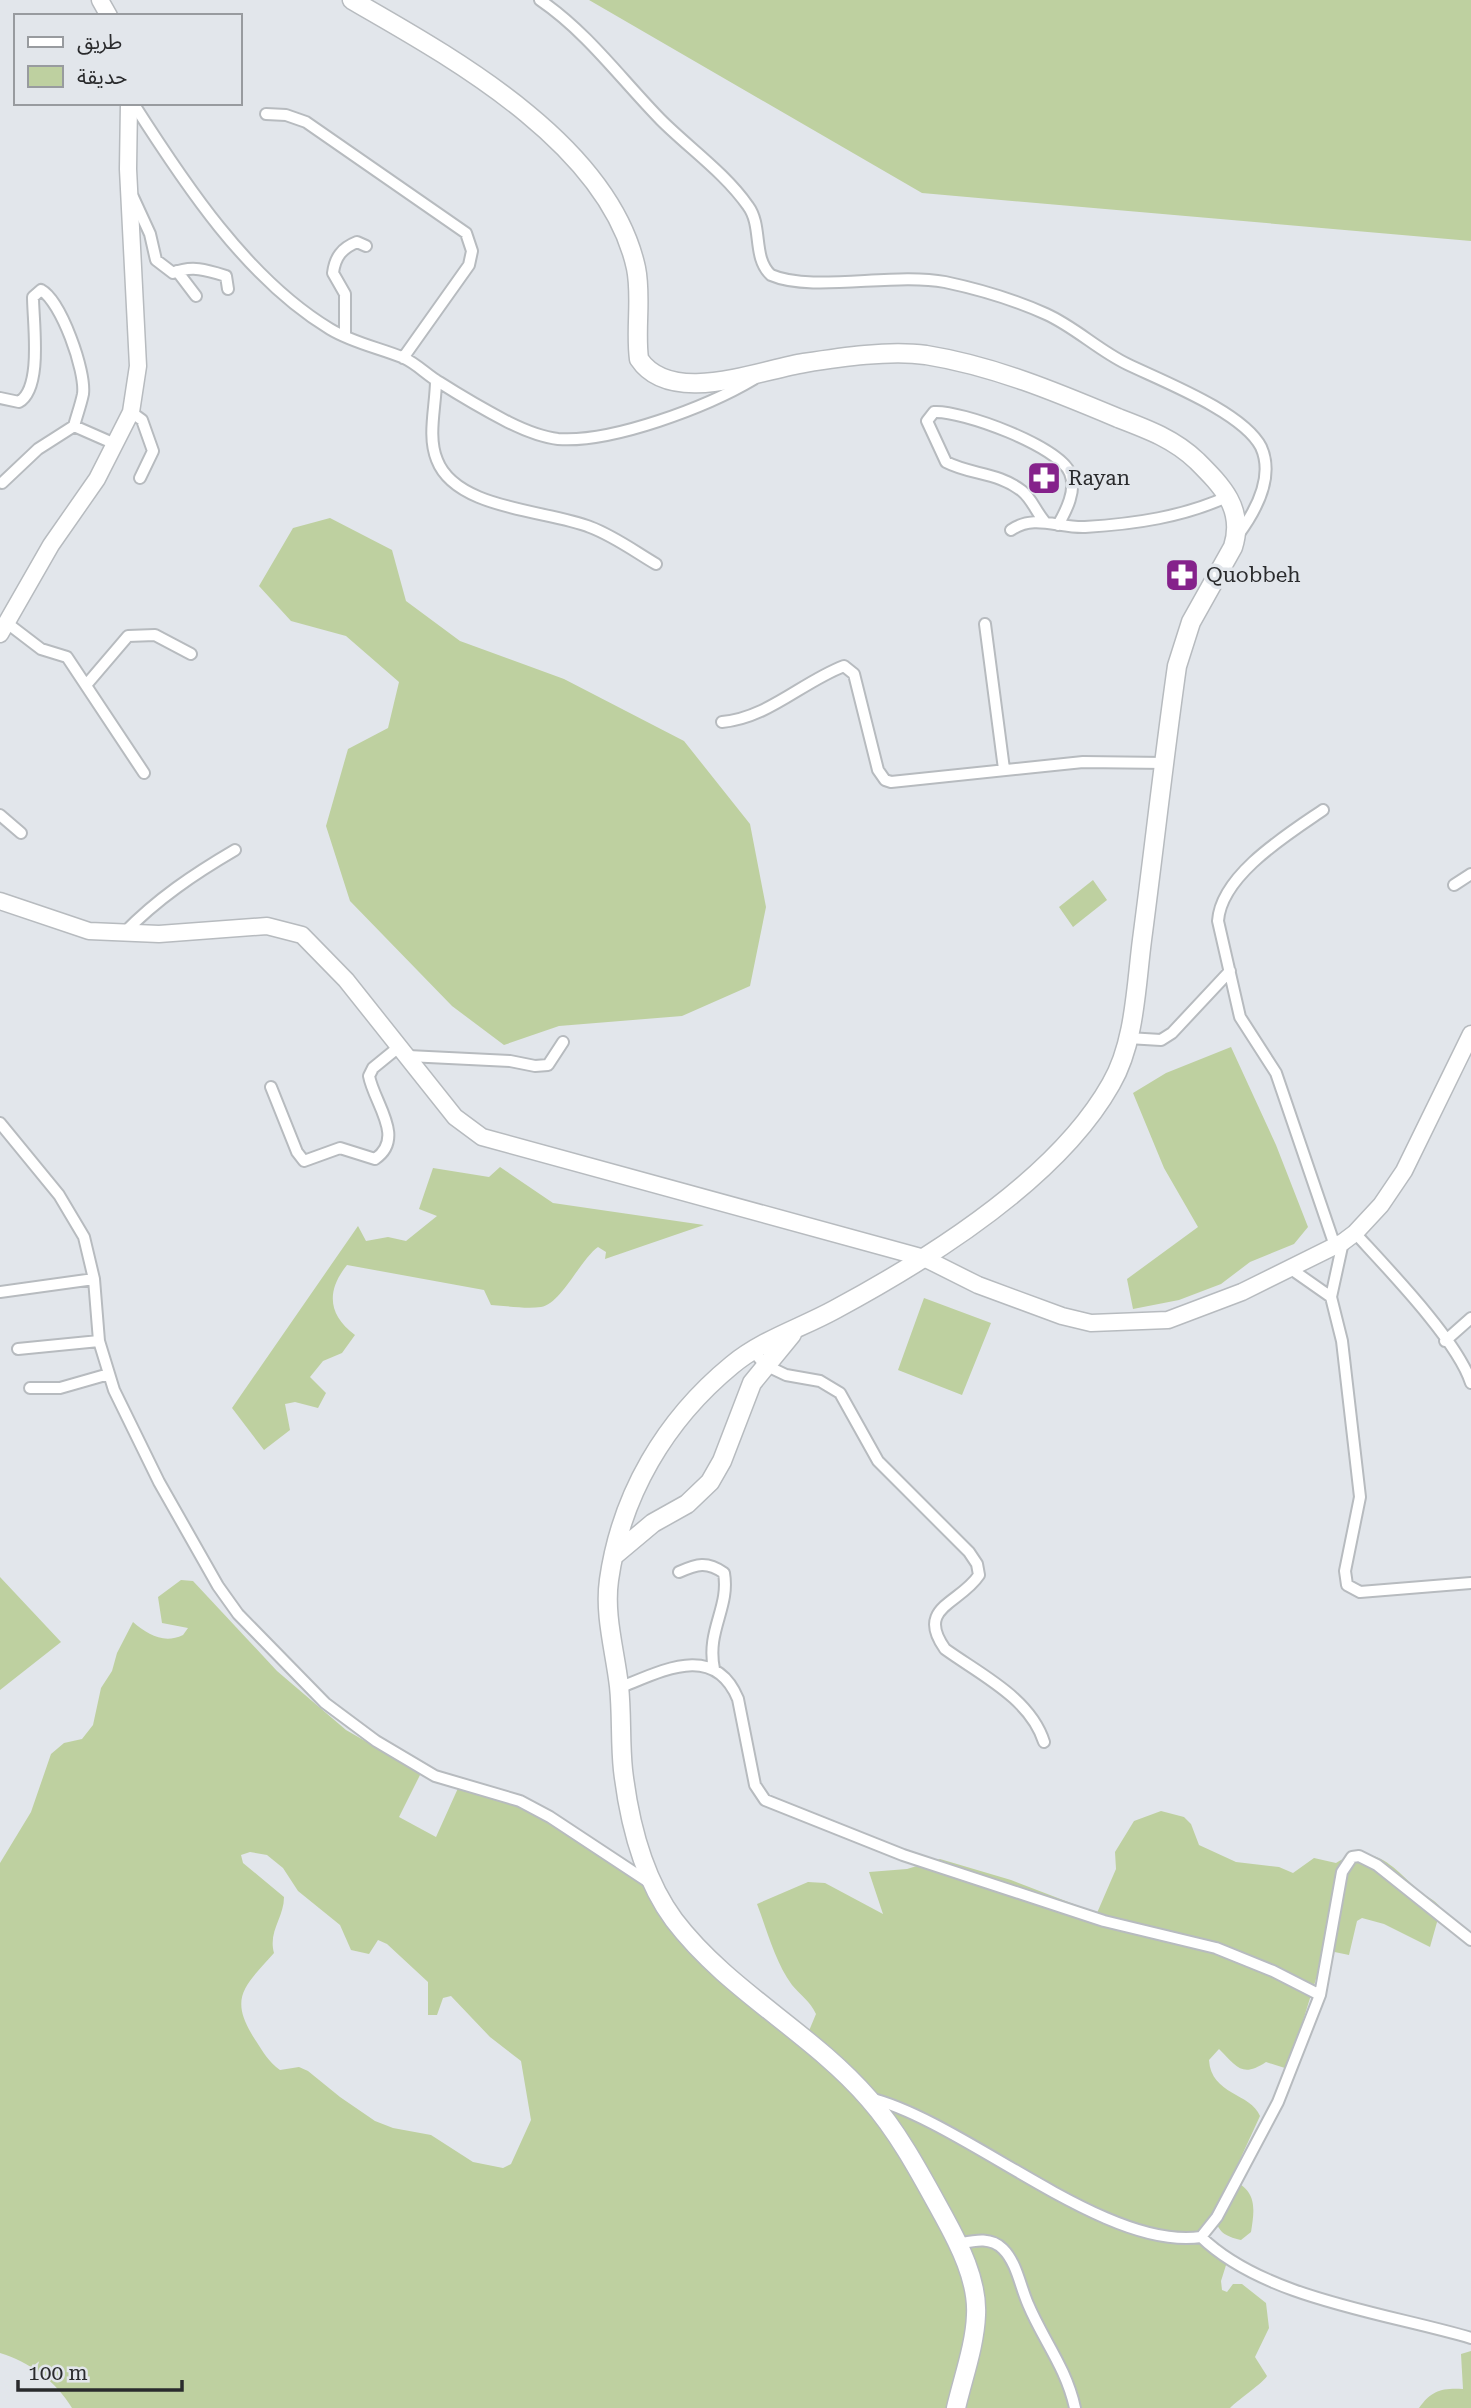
<svg xmlns="http://www.w3.org/2000/svg" width="1471" height="2408" font-family="'Roboto Serif','Noto Sans Arabic',serif">
<style>
.green{fill:#bed0a0;fill-rule:evenodd}
.lines{fill:none;stroke-linecap:round;stroke-linejoin:round}
.street-casing{stroke:#b7bbbf;stroke-width:14}
.secondary-casing{stroke:#b7bbbf;stroke-width:19}
.primary-casing{stroke:#b7bbbf;stroke-width:21}
.street{stroke:#fff;stroke-width:10}
.secondary{stroke:#fff;stroke-width:16}
.primary{stroke:#fff;stroke-width:18}
.labels{text-anchor:middle;stroke-width:7;stroke-linejoin:round;paint-order:stroke}
.poi-label{font-size:21px;fill:#2a2b2d;stroke:#e2e6eb;text-anchor:start}
</style>
<rect width="100%" height="100%" fill="#e2e6eb"/>
<path class="green" d="M589,0H1471V241L922,193Z
M330,518L392,550L406,601L460,641L564,679L684,741L750,824L766,907L750,986L682,1016L559,1026L504,1045L452,1006L350,901L326,826L348,749L388,728L399,682L346,636L291,621L259,586L293,528Z
M1093,880L1107,900L1073,927L1059,907Z
M1231,1047L1276,1145L1308,1227L1294,1244L1250,1262L1221,1284L1179,1300L1133,1309L1127,1279L1198,1227L1164,1168L1133,1093L1166,1073Z
M500,1167L553,1203L704,1225L605,1259L606,1252L598,1247C580,1260 561,1304 541,1307C526,1309 507,1306 491,1305L484,1290L347,1265C326,1291 328,1315 355,1335L342,1353L323,1361L310,1377L326,1393L318,1408L295,1402L285,1404L290,1430L264,1450L232,1408L358,1226L366,1241L388,1237L406,1241L437,1216L419,1209L433,1168L489,1177Z
M924,1298L991,1323L962,1395L898,1370Z
M0,1577L61,1642L0,1690Z
M181,1580L193,1581L277,1671L346,1730L421,1773L399,1817L436,1837L459,1786L548,1818L643,1883L668,1918L806,2038L816,2014C810,2001 801,1996 792,1985C775,1962 767,1930 757,1904L808,1882L825,1883L883,1914L869,1872L907,1869L940,1859L1011,1880L1097,1913L1116,1869L1115,1852L1134,1821L1161,1811L1184,1817L1191,1824L1199,1845L1236,1862L1279,1867L1293,1873L1314,1858L1336,1863C1372,1841 1391,1865 1416,1888C1425,1897 1434,1898 1441,1908L1430,1947L1384,1924L1362,1918L1357,1921L1349,1955L1325,1950L1288,2069L1266,2062C1242,2078 1237,2067 1219,2049L1209,2060C1211,2095 1251,2093 1260,2116L1231,2179C1257,2191 1255,2207 1251,2232L1241,2240C1224,2236 1218,2232 1214,2215L1207,2220L1205,2235L1227,2262L1221,2281L1222,2290L1227,2292L1233,2284H1242L1266,2303L1269,2328L1255,2357L1267,2376C1263,2383 1239,2399 1230,2408H72C56,2381 29,2362 0,2353V1863L31,1812L51,1754L64,1743L82,1739L93,1725L101,1688L112,1671L117,1653L133,1622C148,1635 164,1644 183,1635L188,1628L162,1623L158,1597ZM250,1852L267,1855L283,1868L298,1891L340,1925L351,1950L369,1954L378,1940L387,1944L428,1982V2015H437L443,1998L451,1996L490,2037L521,2061L531,2120L511,2164L503,2168L473,2162L431,2135L393,2128L375,2121L340,2097L308,2071L299,2067L280,2070C269,2062 263,2052 256,2041C227,1997 245,1986 274,1953C268,1931 284,1918 284,1897L243,1863L241,1855Z
M1471,2351V2408H1419C1432,2390 1442,2388 1463,2389L1461,2354Z"/>
<g class="lines">
<g class="street-casing">
<path id="street" d="M540,0C588,33 620,78 661,120C689,148 725,173 748,206C763,226 752,258 771,275C812,293 894,272 945,282C978,289 1015,300 1046,314C1075,327 1098,350 1127,364C1162,381 1243,412 1261,447C1275,478 1255,512 1238,535
M133,103C184,183 247,279 330,329C353,343 380,348 404,358C417,364 427,375 439,382C461,396 485,410 508,422C524,430 540,437 558,439C612,443 707,407 754,379
M266,114L286,115L306,122L466,233L472,251L469,265L403,358
M133,197L150,234L156,260L173,273C192,265 207,270 226,276L228,289
M177,271L196,296
M345,336V294L333,273C335,257 342,248 357,242L366,246
M436,380C436,406 427,436 437,460C456,510 548,510 590,527C614,536 634,551 656,564
M0,398L19,402C43,388 33,322 33,297L41,290C61,301 86,371 83,394C81,404 77,415 74,426
M131,412L142,420L153,451L140,478
M2,483L38,449L74,426L115,444
M1045,522C1036,512 1032,499 1022,491C998,472 971,475 946,462L927,421L934,412C961,410 1059,446 1070,473C1077,490 1066,511 1058,525
M1011,530C1034,514 1058,528 1085,527C1135,524 1183,517 1229,496
M7,623L41,649L67,657L144,773
M985,624L1004,769
M87,684L128,636L155,635L191,654
M722,722C768,718 802,682 844,666L854,674L878,770L885,780L891,782L1083,762L1166,763
M1323,810C1288,834 1221,875 1218,921L1240,1017L1276,1073L1335,1246
M0,815L21,833
M1454,885L1471,874
M124,933C157,899 194,874 235,850
M1128,1038L1161,1040L1172,1033L1230,971
M408,1056L510,1061L535,1066L548,1065L563,1042
M271,1087L297,1152L304,1161L340,1148L375,1159C406,1138 374,1103 369,1076L373,1068L400,1046
M0,1123L59,1195L84,1237L94,1279L99,1341L114,1390L159,1482L218,1586L238,1614L325,1703L376,1741L435,1776L520,1801L550,1817L650,1883
M1355,1233C1386,1267 1458,1341 1471,1383
M1343,1242L1331,1297L1342,1341L1360,1497L1345,1571L1347,1585L1360,1592L1471,1583
M1291,1269L1331,1297
M0,1292L94,1279
M1445,1341L1471,1318
M18,1349L99,1341
M753,1351L765,1365L786,1375L820,1381L840,1393L878,1461L969,1552L977,1564L979,1575C960,1604 915,1607 945,1649C981,1675 1030,1698 1044,1742
M30,1388H60L109,1374
M679,1572C697,1564 707,1561 724,1573C730,1608 706,1630 714,1669
M619,1688C660,1672 714,1641 738,1699L755,1785L765,1800L903,1855L1104,1921L1216,1948L1273,1971L1320,1995
M870,2098C967,2123 1105,2251 1201,2237L1217,2217L1278,2102L1320,1995L1342,1872L1352,1857L1359,1856L1377,1865L1471,1940
M1201,2237C1265,2299 1387,2313 1471,2338
M957,2244C973,2241 990,2236 1003,2249C1017,2263 1020,2286 1028,2304C1043,2340 1066,2367 1075,2408"/>
</g>
<g class="secondary-casing">
<path id="secondary" d="M100,0L109,16
M0,634L51,545L97,479L131,412L138,366L128,169L129,103
M0,901L89,931L159,934L267,926L302,935L346,980L455,1117L482,1137L924,1258L978,1285L1062,1316L1091,1323L1168,1320L1242,1292L1343,1242L1355,1233L1381,1205L1404,1171L1471,1034"/>
</g>
<g class="primary-casing">
<path id="primary" d="M352,0C453,58 609,144 636,268C642,297 635,329 639,359C671,407 759,370 804,363C842,357 889,350 926,355C994,366 1056,392 1118,418C1147,429 1174,439 1197,461C1222,486 1245,509 1233,547L1191,622L1177,666C1164,757 1154,849 1142,940C1136,986 1135,1043 1111,1084C1057,1180 929,1259 834,1310C801,1328 762,1340 732,1365C665,1420 621,1495 609,1580C604,1615 615,1651 619,1686C622,1714 620,1742 623,1770C629,1821 643,1878 674,1920C728,1991 811,2032 869,2099C899,2133 921,2175 943,2215C959,2244 978,2281 976,2315C975,2345 963,2378 956,2408
M616,1554L653,1523L687,1504L710,1482L722,1461L752,1383L792,1334"/>
</g>
<use href="#street" class="street"/>
<use href="#secondary" class="secondary"/>
<use href="#primary" class="primary"/>
</g>
<defs>
<g id="pharmacy-square" transform="scale(1.75)"><rect x="-9" y="-9" width="18" height="18" rx="4" fill="#85228b" stroke="#e2e6eb"/><path d="M-2-6h4v4h4v4h-4v4h-4v-4h-4v-4h4Z" fill="#fff"/></g>
</defs>
<g fill-rule="evenodd">
<use href="#pharmacy-square" x="1044" y="478"/>
<use href="#pharmacy-square" x="1182" y="575"/>
</g>
<g class="labels">
<g class="poi-label">
<text x="1068" y="485">Rayan</text>
<text x="1206" y="582">Quobbeh</text>
</g>
</g>
<rect x="14" y="14" width="228" height="91" fill="#e2e6eb" stroke="#989b9f" stroke-width="2"/>
<rect x="28" y="37" width="35" height="10" fill="#ffffff" stroke="#989b9f" stroke-width="2"/>
<text x="77" y="49" font-size="21" fill="#2a2b2d">طريق</text>
<rect x="28" y="66" width="35" height="21" fill="#bed0a0" stroke="#989b9f" stroke-width="2"/>
<text x="77" y="84" font-size="21" fill="#2a2b2d">حديقة</text>
<path d="M18 2380v10h164v-10" fill="none" stroke="#2a2b2d" stroke-width="3.5"/>
<text x="28" y="2380" font-size="21" fill="#2a2b2d" stroke="#e2e6eb" stroke-width="5" paint-order="stroke">100 m</text>
</svg>
